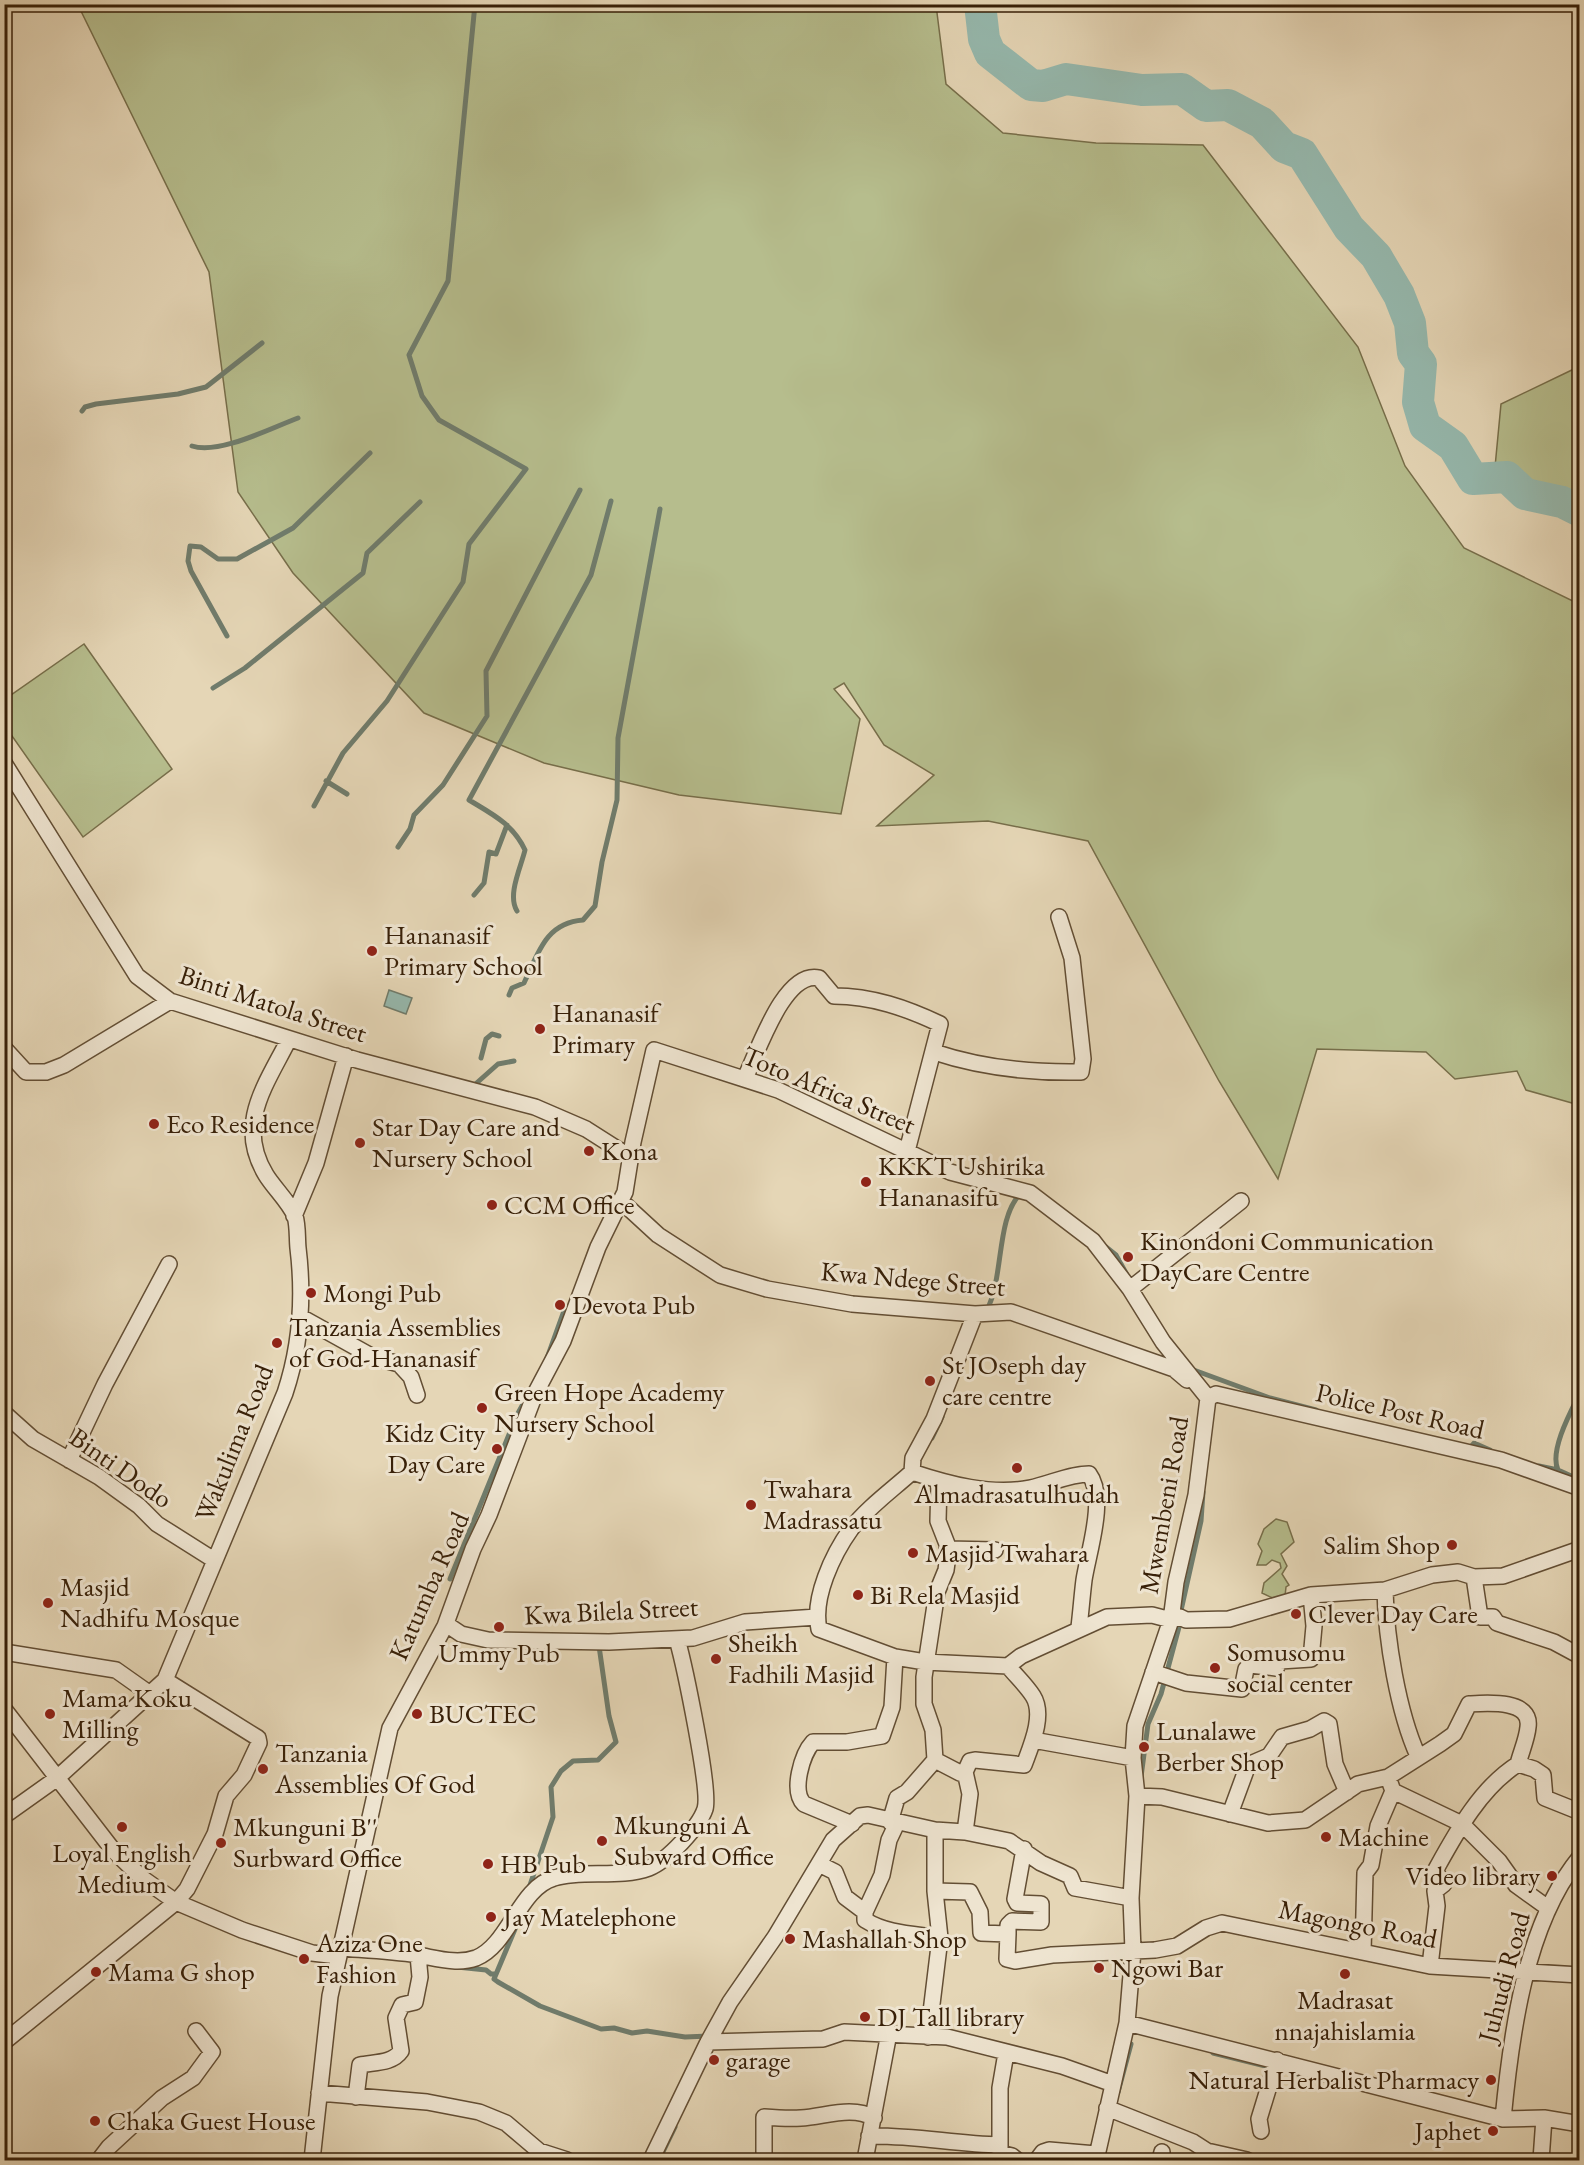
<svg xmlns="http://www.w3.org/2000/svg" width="1584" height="2165" font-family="'EB Garamond',serif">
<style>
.green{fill:#b6bd8d;stroke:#776e4a;stroke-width:1.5}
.water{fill:#96b9ae;stroke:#707c6c;stroke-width:1.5}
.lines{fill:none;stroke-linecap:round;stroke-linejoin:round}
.stream{stroke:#707c6c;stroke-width:5}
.river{stroke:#96b9ae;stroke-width:32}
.minor-casing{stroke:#634e34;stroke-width:18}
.minor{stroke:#eee4d0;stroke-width:15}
.poi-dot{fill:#8f2418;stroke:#eee4d0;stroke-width:2}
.labels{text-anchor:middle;stroke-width:6;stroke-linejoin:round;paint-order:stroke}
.poi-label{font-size:27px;fill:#382008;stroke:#eee4d0;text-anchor:start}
.street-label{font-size:27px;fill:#382008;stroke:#eee4d0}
</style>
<rect width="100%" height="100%" fill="#e5d6b6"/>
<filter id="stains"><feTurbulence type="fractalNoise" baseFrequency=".00333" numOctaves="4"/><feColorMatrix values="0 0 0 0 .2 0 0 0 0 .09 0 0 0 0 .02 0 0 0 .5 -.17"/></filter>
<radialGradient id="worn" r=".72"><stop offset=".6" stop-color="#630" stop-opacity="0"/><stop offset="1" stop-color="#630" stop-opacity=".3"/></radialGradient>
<path class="green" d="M78,5H936L946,84L1003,133L1096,143L1203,145L1358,347L1405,466L1464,548L1579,604V1105L1526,1090L1517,1071L1455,1079L1426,1052L1317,1049L1278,1179L1219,1081L1088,841L988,821L877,826L934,775L884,745L844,683L834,689L860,719L841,814L679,795L544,763L424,713L293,573L238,492L209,272Z
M1574,369L1580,374L1579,500L1495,467L1501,404Z
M84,644L172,769L83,837L5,726L4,700Z
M1276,1519L1287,1522L1294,1542L1281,1554L1287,1566L1282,1574L1289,1585L1286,1587L1285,1596L1279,1601L1262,1593L1264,1583L1281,1568L1280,1563L1272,1560L1266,1565H1257L1262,1551L1258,1544L1264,1529Z"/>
<path class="water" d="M389,990L412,998L406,1014L384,1006Z"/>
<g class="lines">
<path class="stream" d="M82,411L85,407L96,404L178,394L206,387L262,343
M192,446C219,455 271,428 298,418
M227,636L191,571L188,561L190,546L201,547L218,559H237L293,528L370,453
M213,688L245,668L363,573L367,553L420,502
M326,781L347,794
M314,806L343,753L387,701L463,582L469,544L526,469L439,420L422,396L409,355L448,281L475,4
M398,847L410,829L414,815L443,785L487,716L486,671L580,490
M474,895L484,883L489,852L496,854L507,825
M517,911C507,895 521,867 525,850C513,824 492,814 469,800L591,575L611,501
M509,995L512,988L524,983C538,954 545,923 583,920L595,906L602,862L617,800L618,738L660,509
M481,1058L486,1039L492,1034L499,1036
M471,1088L498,1064L514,1061
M1106,1247L1116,1255L1126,1273
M987,1310C1004,1277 996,1219 1020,1194
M547,1358L565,1308
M1191,1369L1270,1398L1316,1410
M932,1438L942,1417
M1469,1449L1474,1443L1490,1450
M1539,1466L1558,1470L1580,1480
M1558,1470C1549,1451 1571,1411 1580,1393
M450,1579L517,1415L528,1395
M1180,1615L1201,1521L1203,1492
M1141,1777L1148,1724L1161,1694L1179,1627
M529,1888L553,1817L551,1787L561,1771L573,1761L598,1760L616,1742L609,1716L599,1646
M518,1922L494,1979L498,1982L540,2006L601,2029L614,2028L632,2033L647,2031L685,2037L709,2036
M457,1967L486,1970L491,1974H496
M1213,2053L1318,2079
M1118,2092L1131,2044
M659,2160L675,2127"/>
<path class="river" d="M980,4L984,39L990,53L1031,85L1043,86L1066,79L1142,90L1182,89L1206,106L1228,105L1262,123L1284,147L1302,154L1349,228L1376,256L1399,295L1410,323L1413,353L1421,364L1418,402L1425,426L1453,446L1473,479L1507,477L1525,494L1562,502L1580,511"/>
<g class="minor-casing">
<path id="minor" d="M4,763L137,976L170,1001L357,1060L535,1107L586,1129L630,1157
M4,1048L26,1072H46L64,1065L170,1001
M934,1052C982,1068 1031,1073 1081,1072L1083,1059L1072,958L1059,917
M745,1078C758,1052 784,970 819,978L834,996C872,996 906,1008 940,1024L907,1151
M621,1201L658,1235L720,1275L767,1289L852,1304L975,1314L1011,1312L1174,1369L1187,1380
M294,1216L316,1163L346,1056
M1130,1289L1241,1201
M975,1314L934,1419L913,1458L912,1472C892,1490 867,1508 851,1529C833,1554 812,1598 819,1629L895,1657L925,1662L1008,1666L1021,1656L1107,1617L1152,1615L1171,1620L1180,1617L1186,1620L1229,1619L1311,1595L1385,1590L1432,1575L1458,1572L1474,1577L1503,1576L1580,1549
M301,1317L373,1357L399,1364L411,1377L417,1395
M1208,1398L1216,1394L1501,1460L1580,1488
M4,1413L33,1439L99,1477L139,1506L157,1524L214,1560
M69,1460L105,1384L169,1264
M912,1472C948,1484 992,1496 1030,1488C1050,1484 1069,1474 1089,1474C1107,1498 1088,1553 1084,1580C1082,1596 1081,1611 1079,1627
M947,1549L995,1550
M1474,1577L1480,1617H1493L1497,1623L1554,1642L1580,1656
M1385,1590C1386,1639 1398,1712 1418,1756
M446,1624L461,1634L488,1640L609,1642L693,1638L745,1622L817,1617
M4,1652L116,1670L150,1694
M1153,1672L1186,1683L1242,1689L1246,1669L1250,1665L1276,1668L1280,1661L1311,1659L1314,1626L1311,1595
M4,1709L113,1850L142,1878L176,1902L242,1930L312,1953L329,1955L340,1948C366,1950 392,1951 417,1955C436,1958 457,1965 476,1958C509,1945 519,1888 554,1878C583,1869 619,1879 649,1868C667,1861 699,1827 705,1809C711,1791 684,1664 677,1639
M1033,1740L1133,1758
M935,1760L960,1773L965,1772L970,1761L975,1760L1024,1765C1031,1746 1045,1715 1033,1696C1026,1685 1016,1676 1008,1666
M1518,1764L1534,1769L1543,1775L1545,1798L1580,1812
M1388,1777L1393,1791L1462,1824L1499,1861L1516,1885L1548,1908
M1137,1796L1162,1797L1268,1823L1305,1820L1358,1784L1388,1777L1440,1744L1454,1734L1469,1704C1486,1703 1532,1699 1528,1727C1527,1739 1521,1752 1518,1764C1480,1788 1456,1833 1435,1871L1444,1884L1435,1891L1437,1906L1430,1966
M1230,1814L1248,1765L1269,1756L1282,1737L1310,1729L1324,1721L1329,1724L1335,1764L1347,1792
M4,1816L56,1779L165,1680L285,1393C301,1345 304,1298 298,1248C297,1238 298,1226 295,1216C289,1202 274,1188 266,1175C235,1124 266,1085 289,1039
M890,1822L897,1798L907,1792L935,1760L933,1730L924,1704V1677L937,1592L946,1570L948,1555L947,1544L938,1521L939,1481
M852,1824L804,1804C791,1791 802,1754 813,1742H847L882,1736L892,1707L895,1657
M935,1830L965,1832L1009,1841L1041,1863L1070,1876L1075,1888L1131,1898
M965,1832L970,1794L965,1772
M821,1865L835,1872L845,1897L865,1912V1920C887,1934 915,1934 940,1938
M935,1891L970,1892L980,1912L981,1933L1008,1934V1925L1012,1921L1041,1922V1904L1017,1903L1015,1899L1024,1849
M865,1912L882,1875L889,1840L897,1823
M1008,1934L1007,1959L1015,1961L1052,1955L1155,1950L1177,1946L1206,1928L1222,1923L1430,1966L1580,1975
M1363,1952L1365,1873L1371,1865L1378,1826L1393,1791
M1127,2023L1503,2119L1544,2118L1580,2124
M4,2042L176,1902L187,1889L215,1834L226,1796L244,1775L259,1743L258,1738L165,1680
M708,2042L823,2039L844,2032L947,2037L1062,2066L1113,2084
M1006,2053L1000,2088V2153L1012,2156L1017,2160
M319,2093L427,2102L479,2112L506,2123L539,2151L567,2160
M356,2097L360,2065C374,2062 392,2064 401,2051L396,2018L402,2005L415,2002L420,1977L418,1955
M1107,2108L1193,2142L1207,2151L1247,2160
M1503,2119C1511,2035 1525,1924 1580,1857
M1261,2131L1259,2119L1277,2060
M869,2136C914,2135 955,2144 1000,2145
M99,2160L109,2147L162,2098L193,2078L212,2052L196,2031
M312,2160L330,1996L390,1728L445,1626L473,1549L489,1515L535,1394L563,1341L598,1247L625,1192L633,1142L654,1050L778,1090L950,1172L1030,1193L1093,1241L1130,1289L1163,1342L1208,1398
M651,2160L708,2042L730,2002L775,1937L833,1840L860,1816L868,1815L935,1830V1891L940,1938L928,2037
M764,2160V2117C776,2118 789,2119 801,2118C824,2117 852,2105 874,2118
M865,2160L889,2033
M1037,2160L1043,2152L1049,2150L1096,2154
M1096,2160L1127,2023L1133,1951L1131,1898L1137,1796L1133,1758L1135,1726L1171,1620L1176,1582L1196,1495L1208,1398
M1160,2160L1162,2152
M1541,2160L1544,2118"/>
</g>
<use href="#minor" class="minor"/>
</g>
<g class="poi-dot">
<circle cx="372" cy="951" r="6"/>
<circle cx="540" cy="1029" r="6"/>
<circle cx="154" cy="1124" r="6"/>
<circle cx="360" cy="1143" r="6"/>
<circle cx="589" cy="1151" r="6"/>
<circle cx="866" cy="1182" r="6"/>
<circle cx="492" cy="1205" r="6"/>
<circle cx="1128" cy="1257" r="6"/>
<circle cx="311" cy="1293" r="6"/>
<circle cx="560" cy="1305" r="6"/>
<circle cx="277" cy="1343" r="6"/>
<circle cx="930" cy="1381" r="6"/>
<circle cx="482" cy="1408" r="6"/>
<circle cx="497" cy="1449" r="6"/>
<circle cx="1017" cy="1468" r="6"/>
<circle cx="751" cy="1505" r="6"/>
<circle cx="1452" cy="1545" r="6"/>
<circle cx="913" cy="1553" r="6"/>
<circle cx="858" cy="1595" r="6"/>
<circle cx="48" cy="1603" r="6"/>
<circle cx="1296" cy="1614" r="6"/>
<circle cx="499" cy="1627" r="6"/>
<circle cx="716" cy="1659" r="6"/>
<circle cx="1215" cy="1668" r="6"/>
<circle cx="50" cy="1714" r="6"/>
<circle cx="417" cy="1714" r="6"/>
<circle cx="1144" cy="1747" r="6"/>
<circle cx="263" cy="1769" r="6"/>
<circle cx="122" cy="1827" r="6"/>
<circle cx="1326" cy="1837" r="6"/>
<circle cx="602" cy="1841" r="6"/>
<circle cx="221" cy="1843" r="6"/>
<circle cx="488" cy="1864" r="6"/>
<circle cx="1552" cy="1876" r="6"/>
<circle cx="491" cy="1917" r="6"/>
<circle cx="790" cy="1939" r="6"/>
<circle cx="304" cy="1959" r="6"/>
<circle cx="1099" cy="1968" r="6"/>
<circle cx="96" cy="1972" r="6"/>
<circle cx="1345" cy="1974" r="6"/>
<circle cx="865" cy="2017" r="6"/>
<circle cx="714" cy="2060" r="6"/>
<circle cx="1491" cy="2080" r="6"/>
<circle cx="95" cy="2121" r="6"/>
<circle cx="1493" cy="2131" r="6"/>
</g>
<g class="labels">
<g class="poi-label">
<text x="384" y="944">Hananasif<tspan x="384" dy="31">Primary School</tspan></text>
<text x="552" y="1022">Hananasif<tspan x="552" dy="31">Primary</tspan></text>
<text x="166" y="1133">Eco Residence</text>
<text x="372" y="1136">Star Day Care and<tspan x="372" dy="31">Nursery School</tspan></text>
<text x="601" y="1160">Kona</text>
<text x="878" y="1175">KKKT Ushirika<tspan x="878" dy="31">Hananasifu</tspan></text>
<text x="504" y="1214">CCM Office</text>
<text x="1140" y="1250">Kinondoni Communication<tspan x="1140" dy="31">DayCare Centre</tspan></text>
<text x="323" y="1302">Mongi Pub</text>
<text x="572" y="1314">Devota Pub</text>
<text x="289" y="1336">Tanzania Assemblies<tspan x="289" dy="31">of God-Hananasif</tspan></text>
<text x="942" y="1374">St JOseph day<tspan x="942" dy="31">care centre</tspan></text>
<text x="494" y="1401">Green Hope Academy<tspan x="494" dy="31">Nursery School</tspan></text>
<text x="485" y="1442" text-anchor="end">Kidz City<tspan x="485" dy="31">Day Care</tspan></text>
<text x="763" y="1498">Twahara<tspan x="763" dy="31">Madrassatu</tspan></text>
<text x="1017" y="1503" text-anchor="middle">Almadrasatulhudah</text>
<text x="1440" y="1554" text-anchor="end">Salim Shop</text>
<text x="925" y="1562">Masjid Twahara</text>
<text x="60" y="1596">Masjid<tspan x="60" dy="31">Nadhifu Mosque</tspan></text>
<text x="870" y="1604">Bi Rela Masjid</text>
<text x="1308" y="1623">Clever Day Care</text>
<text x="728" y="1652">Sheikh<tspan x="728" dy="31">Fadhili Masjid</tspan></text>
<text x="1227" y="1661">Somusomu<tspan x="1227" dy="31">social center</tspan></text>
<text x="499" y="1662" text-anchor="middle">Ummy Pub</text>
<text x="62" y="1707">Mama Koku<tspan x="62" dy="31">Milling</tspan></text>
<text x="429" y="1723">BUCTEC</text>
<text x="1156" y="1740">Lunalawe<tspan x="1156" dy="31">Berber Shop</tspan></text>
<text x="275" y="1762">Tanzania<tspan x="275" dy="31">Assemblies Of God</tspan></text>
<text x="614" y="1834">Mkunguni A<tspan x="614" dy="31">Subward Office</tspan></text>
<text x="233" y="1836">Mkunguni B''<tspan x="233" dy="31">Surbward Office</tspan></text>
<text x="1338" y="1846">Machine</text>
<text x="122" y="1862" text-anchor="middle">Loyal English<tspan x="122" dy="31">Medium</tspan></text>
<text x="500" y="1873">HB Pub</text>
<text x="1540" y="1885" text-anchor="end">Video library</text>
<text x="503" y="1926">Jay Matelephone</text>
<text x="802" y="1948">Mashallah Shop</text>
<text x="316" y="1952">Aziza One<tspan x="316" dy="31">Fashion</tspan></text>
<text x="1111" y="1977">Ngowi Bar</text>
<text x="108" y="1981">Mama G shop</text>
<text x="1345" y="2009" text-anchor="middle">Madrasat<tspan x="1345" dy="31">nnajahislamia</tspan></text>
<text x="877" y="2026">DJ Tall library</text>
<text x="726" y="2069">garage</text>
<text x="1479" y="2089" text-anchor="end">Natural Herbalist Pharmacy</text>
<text x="107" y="2130">Chaka Guest House</text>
<text x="1481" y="2140" text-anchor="end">Japhet</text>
</g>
<g class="street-label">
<text transform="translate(273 1004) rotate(18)" y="9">Binti Matola Street</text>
<text transform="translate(829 1090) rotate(23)" y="9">Toto Africa Street</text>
<text transform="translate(913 1279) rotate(5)" y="9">Kwa Ndege Street</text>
<text transform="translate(1400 1411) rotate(13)" y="9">Police Post Road</text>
<text transform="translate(234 1443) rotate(-68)" y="9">Wakulima Road</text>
<text transform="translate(121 1468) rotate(35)" y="9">Binti Dodo</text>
<text transform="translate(1164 1505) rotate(-80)" y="9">Mwembeni Road</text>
<text transform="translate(429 1586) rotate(-66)" y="9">Katumba Road</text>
<text transform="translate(611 1611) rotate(-3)" y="9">Kwa Bilela Street</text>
<text transform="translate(1358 1924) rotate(11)" y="9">Magongo Road</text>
<text transform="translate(1504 1977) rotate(-75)" y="9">Juhudi Road</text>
</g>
</g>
<rect width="1584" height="2165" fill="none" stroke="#e5d6b6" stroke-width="24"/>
<rect x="6" y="6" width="1572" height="2153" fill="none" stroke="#382008" stroke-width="3"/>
<rect x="12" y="12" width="1560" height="2141" fill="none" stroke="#382008" stroke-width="1.5"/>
<rect width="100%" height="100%" filter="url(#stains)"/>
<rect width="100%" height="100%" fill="url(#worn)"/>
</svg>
